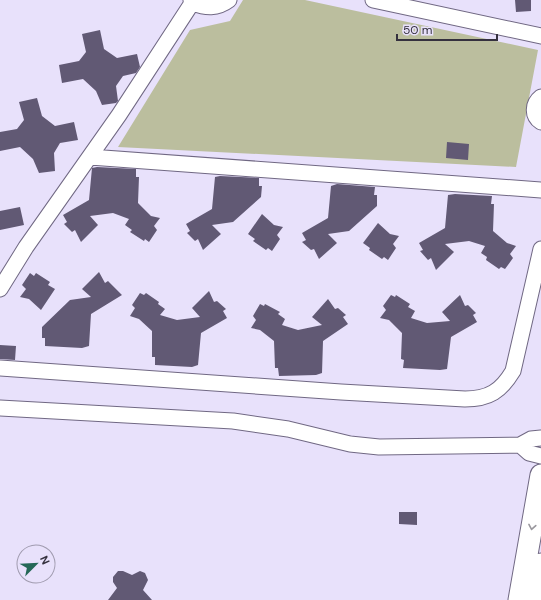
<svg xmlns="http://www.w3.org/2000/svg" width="541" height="600" font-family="'DM Sans',sans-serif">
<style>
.green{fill:#bbbe9e}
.building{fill:#615974}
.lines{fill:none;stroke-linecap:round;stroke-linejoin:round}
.minor-casing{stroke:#706883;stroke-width:17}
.secondary-casing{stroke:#706883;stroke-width:23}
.minor{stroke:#fff;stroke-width:15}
.secondary{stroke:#fff;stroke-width:21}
.oneway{stroke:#9a989e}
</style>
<rect width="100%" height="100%" fill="#e8e1fb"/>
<path class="green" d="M243,0H305L538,50L516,167L118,147L190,30L230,21Z"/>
<path class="building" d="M515,0H531V11L516,12Z
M100,30L104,49L117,58L137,54L140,67L136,73L123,76L116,86L118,101L116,103L102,105L96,91L83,79L62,83L59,65L79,61L86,52L82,34Z
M37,98L42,116L55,126L74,122L78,140L60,143L54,153L55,171L39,173L33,159L20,147L0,151V132L17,129L24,120L19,102Z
M447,142L469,144L468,160L446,158Z
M97,167L136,169V177H139L138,203L151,216L160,218L154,226L157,230L149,242L145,239L144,241L130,232L132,230L125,225L129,219L113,213L90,216L98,225L81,242L75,230L72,232L64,224L67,222L63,215L89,200L92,168Z
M220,176L259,178V186H262L261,197L233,222L212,225L221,234L203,250L198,239L195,241L187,233L190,231L186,224L212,209L215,177Z
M337,184L375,187L374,195H377V206L349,231L328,234L337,243L319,259L314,249L311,250L302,242L306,240L302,233L328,218L331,186Z
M455,194L492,196L491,204H494L493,231L507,243L516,246L510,254L513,258L505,269L501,267L499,269L486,260L487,257L481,253L485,246L469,241L445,244L454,252L436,270L431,258L428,260L420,251L423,250L419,243L445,228L448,195Z
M20,207L24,225L0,230V211Z
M262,214L274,225L283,227L277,235L280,239L272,251L268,248L266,250L253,241L255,239L248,234Z
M378,223L390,234L399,236L393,244L396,248L388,260L384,257L382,259L369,250L370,248L363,243Z
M99,272L105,283L108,281L122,295L91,314L89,346L82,348L45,346V338H42V327L70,300L91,297L82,289Z
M30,273L34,276L36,273L50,282L48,285L55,289L41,310L29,299L20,297L26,289L22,285Z
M209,291L214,302L217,301L226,309L223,311L227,318L201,333L198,365L192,367L155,365V357H152V331L139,319L130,316L135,308L132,305L140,293L144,295L146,293L159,302L158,304L165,309L160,315L177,320L200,317L192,308Z
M391,295L395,297L396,295L410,304L408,307L415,311L411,318L427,323L450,321L442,312L460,295L465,306L468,305L476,313L473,315L477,322L451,337L447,369L440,370L403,368L404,360L401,359L402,333L389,320L380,318L386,310L383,306Z
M328,299L335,309L338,308L346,315L343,317L348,324L323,341L322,373L316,375L279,376L278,368H275L274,341L260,330L251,328L256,320L253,316L260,304L264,306L265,304L280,312L278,314L285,319L282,325L298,330L322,325L312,317Z
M0,345L16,346L15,360L0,359Z
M399,512H417V525L399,524Z
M118,571H123L132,575L140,571L145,573L148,580L143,590L152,600H108L117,588L113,582V577Z"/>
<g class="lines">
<g class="minor-casing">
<path id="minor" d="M191,0L192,3C206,8 217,9 229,0
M373,0L541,36
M541,97C532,104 532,116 541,122
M90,157L541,190
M0,289L26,247L119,115L192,3
M0,368L341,392L465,399C489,399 501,391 513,371L541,249
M0,408L233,421L288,429L350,444L379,447L520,445L531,439L541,438
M520,445L529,453L541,456"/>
</g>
<g class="secondary-casing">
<path id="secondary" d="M519,600L541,475
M534,600L541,564"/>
</g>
<use href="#minor" class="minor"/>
<use href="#secondary" class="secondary"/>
</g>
<defs><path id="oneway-chevron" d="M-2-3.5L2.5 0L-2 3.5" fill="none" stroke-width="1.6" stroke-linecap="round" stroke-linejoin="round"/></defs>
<use class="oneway" href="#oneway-chevron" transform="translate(532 527) rotate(100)"/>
<g transform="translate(36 564) rotate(66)"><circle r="19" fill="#e8e1fb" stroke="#a09baf"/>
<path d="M0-3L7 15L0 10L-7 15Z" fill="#256857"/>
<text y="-6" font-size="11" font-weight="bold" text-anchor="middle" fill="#35313e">N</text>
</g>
<path d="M397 34v6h100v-6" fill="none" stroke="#35313e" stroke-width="2"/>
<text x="403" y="34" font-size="12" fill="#35313e" stroke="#e8e1fb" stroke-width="3" paint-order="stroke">50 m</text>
</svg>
